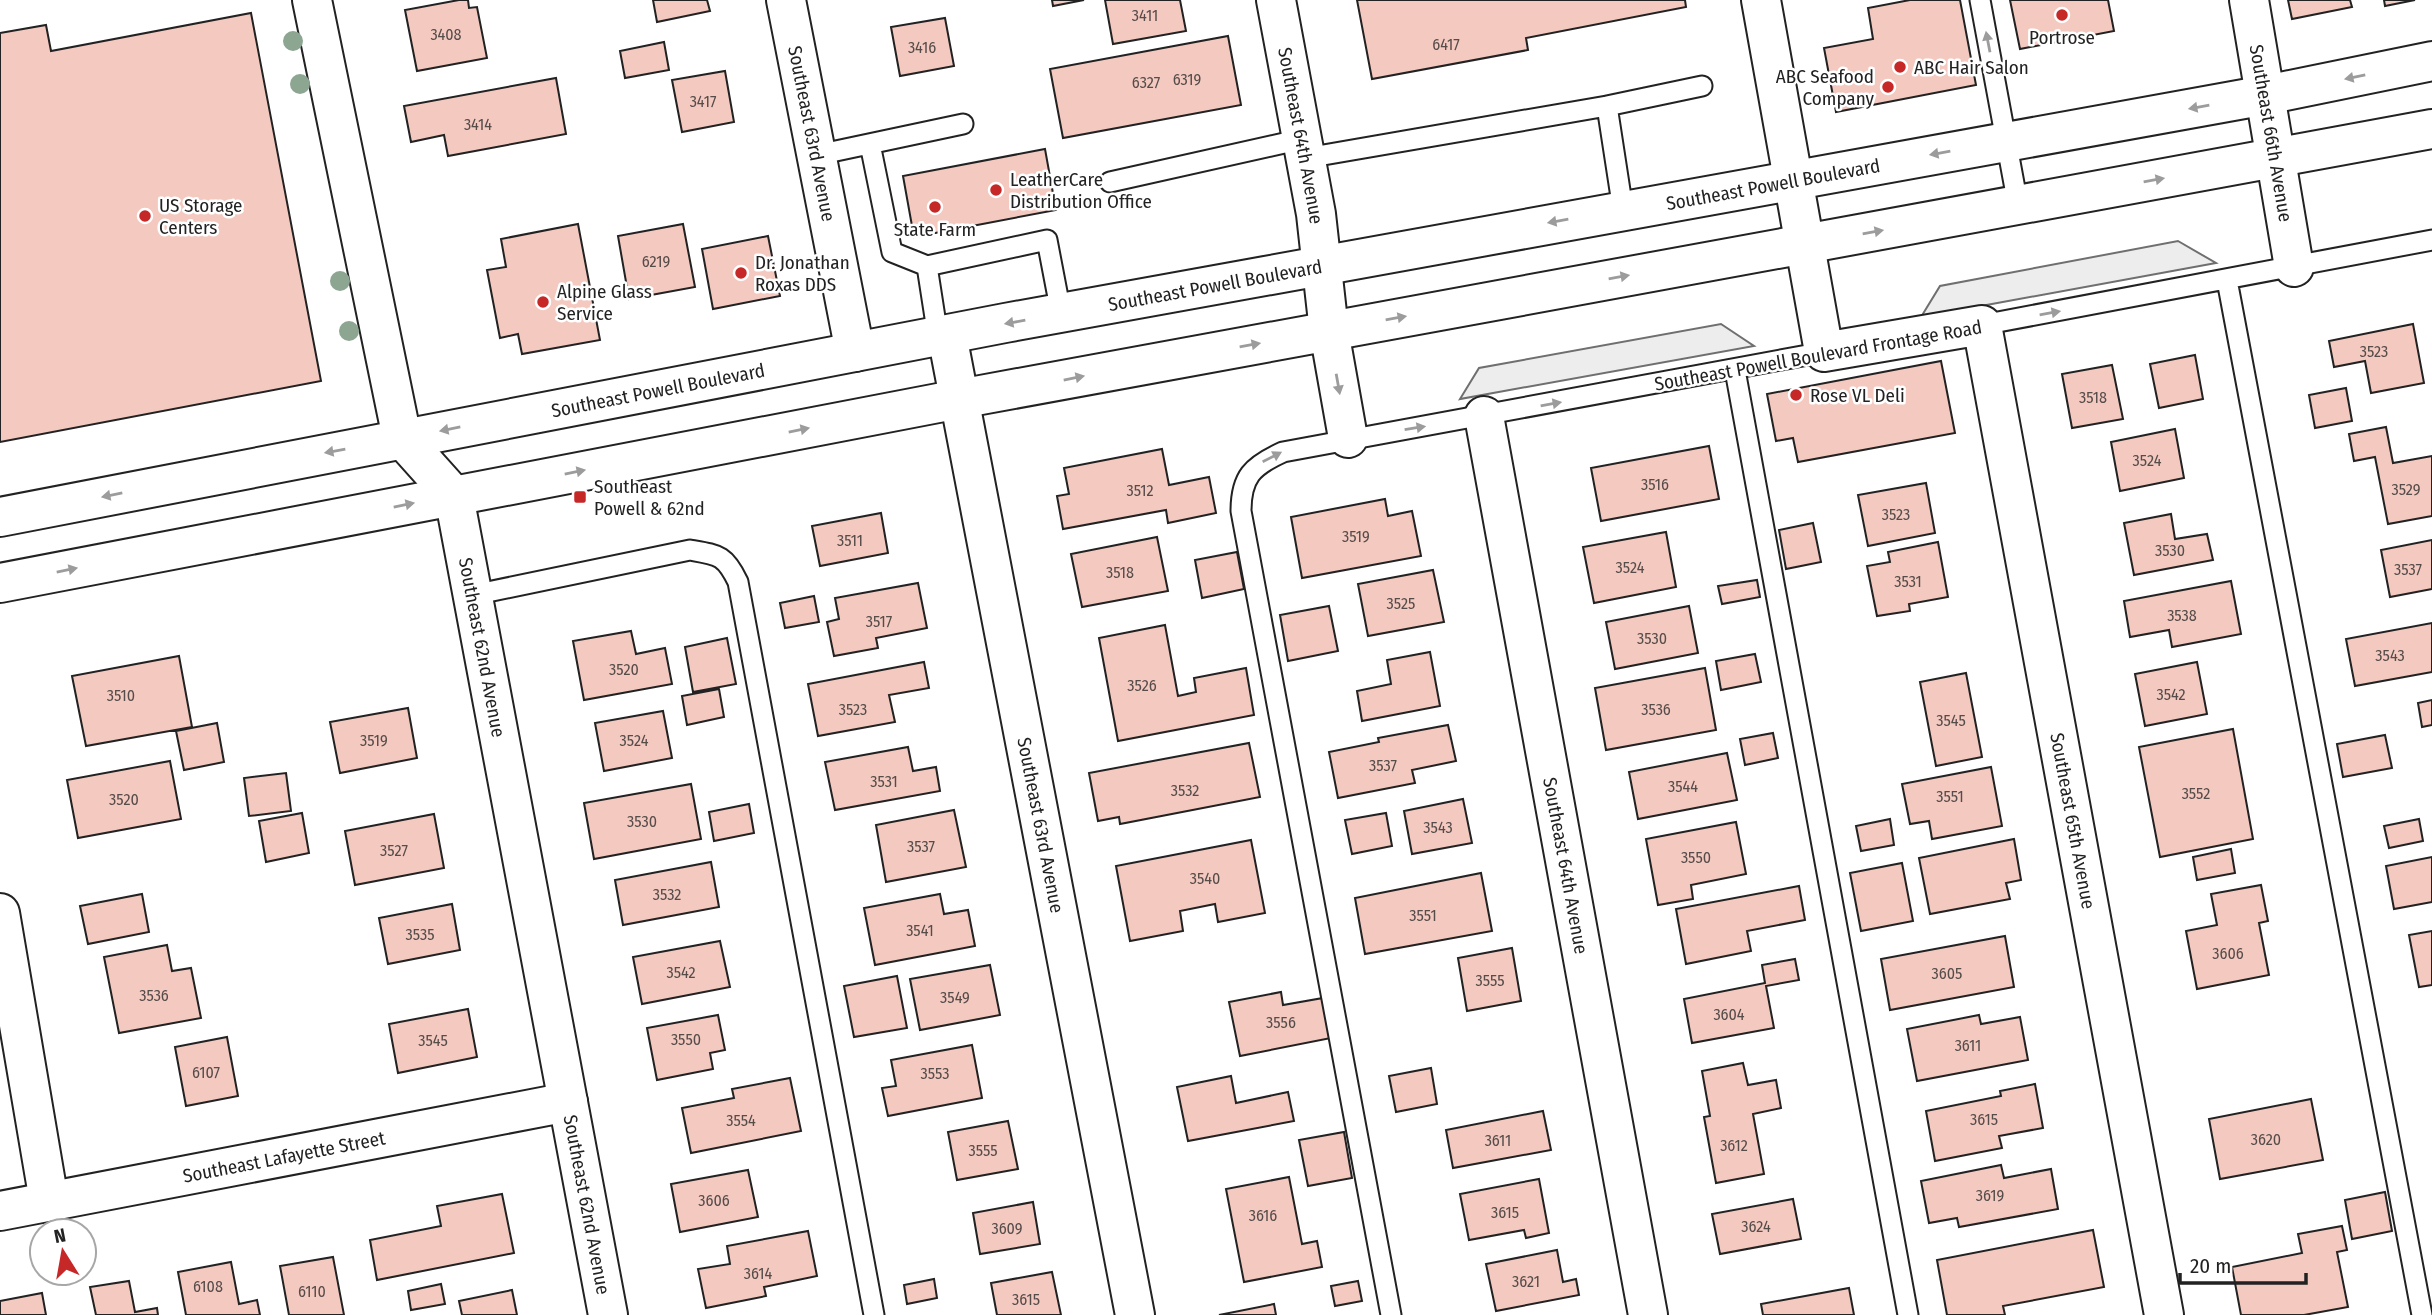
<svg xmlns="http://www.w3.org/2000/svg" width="2432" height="1315" font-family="'Fira Sans Condensed',sans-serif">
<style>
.parking{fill:#ededed;stroke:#6f6f6f;stroke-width:2}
.building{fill:#f3c9c0;stroke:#222;stroke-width:2}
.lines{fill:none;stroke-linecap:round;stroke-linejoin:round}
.lane-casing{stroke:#222;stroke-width:23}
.street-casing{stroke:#222;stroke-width:42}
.primary-casing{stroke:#222;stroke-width:42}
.lane{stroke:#fff;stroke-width:19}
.street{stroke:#fff;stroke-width:38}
.primary{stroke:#fff;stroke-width:38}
.tree{fill:#8da692}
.oneway{fill:#9c9c9c}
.poi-dot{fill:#c62828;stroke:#fff;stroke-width:2.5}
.labels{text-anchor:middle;stroke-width:5;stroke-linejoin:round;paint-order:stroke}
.number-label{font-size:16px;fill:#564c4a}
.poi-label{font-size:19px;fill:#222;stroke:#fff;text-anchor:start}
.street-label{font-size:19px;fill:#222;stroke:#fff}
</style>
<rect width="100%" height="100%" fill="#fff"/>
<path class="parking" d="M2178,241L2216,263L1921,317L1940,286Z
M1721,324L1754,346L1460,399L1479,368Z"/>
<path class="building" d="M459,0H468L469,8L477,7L487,58L417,71L405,10Z
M653,0H707L710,11L657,22Z
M1052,0H1084L1053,6Z
M1105,0H1180L1186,31L1113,44Z
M1357,0H1685L1686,7L1526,38L1528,50L1372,79Z
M1910,0H1960L1976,85L1836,112L1824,48L1873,39L1868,8Z
M2010,0H2108L2114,31L2020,49Z
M2288,0H2350L2352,7L2292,19Z
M2384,0H2415L2385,6Z
M251,13L321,381L0,442V33L46,25L51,51Z
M945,18L954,66L900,76L891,27Z
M1228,36L1241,105L1063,138L1050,69Z
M664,42L669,70L625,78L620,51Z
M725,71L734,122L682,132L672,80Z
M556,78L566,134L448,156L444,135L411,142L404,106Z
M1045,149L1056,210L914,237L903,176Z
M578,224L600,340L522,354L518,334L500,338L487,270L506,267L501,239Z
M683,224L695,287L629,299L618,236Z
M768,236L780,296L713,309L702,249Z
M2413,324L2424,383L2371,393L2365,361L2334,367L2329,341Z
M2195,355L2203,399L2159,408L2150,364Z
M1941,361L1955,433L1798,462L1793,438L1776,441L1767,394Z
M2112,365L2123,419L2072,428L2062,374Z
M2346,388L2352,421L2315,428L2309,395Z
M2386,427L2393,463L2432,456V516L2388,524L2375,457L2354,461L2349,434Z
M2175,429L2184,478L2120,491L2111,442Z
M1709,446L1719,499L1601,521L1591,468Z
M1162,449L1169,485L1209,477L1216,513L1168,523L1166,510L1063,529L1057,496L1069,494L1064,468Z
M1926,483L1935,533L1868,546L1858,495Z
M1385,499L1388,516L1412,511L1421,556L1302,578L1291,517Z
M881,513L888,553L820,566L812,526Z
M2171,514L2175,539L2207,534L2213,560L2134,575L2124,523Z
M1813,523L1821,562L1786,569L1779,530Z
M1666,532L1676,587L1594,603L1583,547Z
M1157,537L1168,591L1082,607L1071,554Z
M2432,540V589L2390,597L2381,550Z
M1938,542L1948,597L1909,604L1910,611L1877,616L1867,566L1890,562L1888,552Z
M1237,552L1244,589L1202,598L1195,560Z
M1433,570L1444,622L1368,636L1358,584Z
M1757,580L1760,597L1722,604L1718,586Z
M2231,581L2241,634L2172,647L2169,630L2130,637L2124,601Z
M918,583L927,628L876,638L878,648L834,656L827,622L839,619L835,598Z
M814,596L819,622L785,628L780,603Z
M1329,606L1338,651L1288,661L1280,615Z
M1689,606L1698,653L1615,669L1606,622Z
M2432,623V672L2355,686L2346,639Z
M1165,625L1178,696L1196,692L1194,678L1246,668L1254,715L1118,741L1099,638Z
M631,631L636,654L665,648L672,684L584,700L573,641Z
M727,638L736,684L693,692L685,647Z
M1430,652L1440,706L1362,721L1357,691L1391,684L1387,660Z
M1755,654L1761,682L1721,690L1716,661Z
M179,656L192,727L86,746L72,676Z
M924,662L929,688L889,695L895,722L818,736L808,684Z
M2197,662L2207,714L2145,726L2135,674Z
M1705,668L1716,730L1606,750L1595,688Z
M1966,673L1982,757L1936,766L1920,682Z
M719,689L724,717L687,725L682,696Z
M2432,700V725L2422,727L2418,703Z
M408,708L417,758L340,773L330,722Z
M663,711L672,758L604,771L595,723Z
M217,723L224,762L184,770L176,731Z
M1448,725L1456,761L1412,770L1415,783L1338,798L1329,752L1379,742L1378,738Z
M2233,729L2253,839L2160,857L2139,747Z
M1773,733L1778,758L1745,765L1740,739Z
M2385,735L2392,768L2343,777L2337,744Z
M1249,743L1260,797L1120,824L1119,817L1098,821L1089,773Z
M908,747L913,771L936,767L940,791L835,810L825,762Z
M1727,753L1737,800L1638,819L1629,772Z
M170,761L181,819L78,838L67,780Z
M1991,767L2002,826L1932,839L1929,821L1910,824L1902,784Z
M286,773L291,811L249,816L244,778Z
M691,784L701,839L594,859L584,803Z
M1463,799L1472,843L1412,854L1404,811Z
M749,804L754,833L714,841L709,812Z
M954,810L966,867L886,882L876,825Z
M302,813L309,853L266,862L259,821Z
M1386,813L1392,846L1352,854L1345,820Z
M434,814L444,868L355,885L345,831Z
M1890,819L1894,845L1861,851L1856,826Z
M2419,819L2423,841L2389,848L2384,826Z
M1736,822L1746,874L1691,885L1693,899L1658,905L1646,839Z
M2014,839L2021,880L2006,883L2010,899L1930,914L1919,858Z
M1251,840L1265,913L1218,922L1215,904L1180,911L1183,931L1130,941L1116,866Z
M2231,849L2235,873L2197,880L2193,857Z
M2432,857V902L2394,909L2386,866Z
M711,862L719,907L623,925L615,880Z
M1902,863L1913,921L1861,931L1850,873Z
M1481,873L1492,931L1365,954L1355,898Z
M2261,885L2268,921L2259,923L2269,975L2197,989L2186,931L2217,925L2211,894Z
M1799,886L1805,920L1747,931L1751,951L1686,964L1676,909Z
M142,894L149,932L88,944L80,906Z
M940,894L944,914L968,910L975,946L875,965L864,908Z
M452,904L460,950L388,964L379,918Z
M2432,931V985L2419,987L2409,935Z
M2005,936L2014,987L1890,1010L1881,959Z
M720,941L730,987L642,1004L633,957Z
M167,945L172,971L191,968L201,1018L119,1033L104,957Z
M1512,948L1521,1001L1467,1011L1458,958Z
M1795,959L1799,980L1766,986L1774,1028L1692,1043L1684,999L1765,983L1762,965Z
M990,965L1000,1015L920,1030L910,979Z
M897,976L907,1028L854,1037L844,986Z
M1281,992L1283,1005L1323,998L1331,1038L1240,1056L1229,1002Z
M468,1009L477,1057L398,1073L389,1024Z
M718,1015L725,1050L710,1053L713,1069L657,1080L647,1028Z
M1979,1015L1981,1024L2020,1017L2028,1060L1917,1081L1907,1029Z
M227,1037L238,1096L186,1106L175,1047Z
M972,1045L982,1098L888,1116L882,1088L896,1086L891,1060Z
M1743,1063L1748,1085L1776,1080L1781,1108L1753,1114L1764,1174L1716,1183L1704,1117L1710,1116L1702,1071Z
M1431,1068L1437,1104L1396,1112L1389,1076Z
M1231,1076L1236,1103L1288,1092L1294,1121L1188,1141L1177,1087Z
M790,1078L801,1131L691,1153L682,1108L734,1098L732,1089Z
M2035,1084L2043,1128L1999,1136L2002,1148L1935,1161L1926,1111L2001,1096L2000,1091Z
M2311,1099L2323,1160L2220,1179L2209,1119Z
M1543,1111L1551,1150L1453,1168L1446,1130Z
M1008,1121L1018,1169L957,1180L948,1132Z
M1344,1132L1352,1178L1308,1186L1299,1140Z
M2001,1165L2004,1178L2051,1169L2058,1209L1959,1227L1957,1218L1929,1223L1921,1181Z
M748,1170L758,1217L680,1232L671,1184Z
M1289,1177L1302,1244L1317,1241L1322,1267L1244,1282L1226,1189Z
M1539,1179L1549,1233L1526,1238L1524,1230L1469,1240L1460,1194Z
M2385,1192L2392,1231L2352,1239L2345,1200Z
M502,1194L514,1253L377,1280L370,1240L441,1226L437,1206Z
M1793,1199L1801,1239L1720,1254L1712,1214Z
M1033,1202L1040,1244L980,1254L973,1213Z
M2342,1226L2347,1250L2337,1252L2348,1307L2304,1315H2241L2232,1267L2302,1253L2298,1234Z
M2093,1230L2104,1287L2003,1306L2005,1315H1947L1937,1260Z
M808,1231L817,1276L764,1287L766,1296L706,1308L698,1269L730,1264L727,1246Z
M1557,1250L1563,1282L1576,1279L1579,1295L1496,1311L1486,1264Z
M333,1257L344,1315H289L280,1266Z
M231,1262L239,1304L257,1300L260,1315H186L178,1272Z
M1052,1272L1061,1315H997L991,1283Z
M934,1279L937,1298L907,1304L904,1285Z
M129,1281L135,1312L157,1308L158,1315H96L90,1287Z
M1358,1281L1362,1301L1335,1306L1331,1286Z
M441,1284L445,1304L411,1310L408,1291Z
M1849,1288L1854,1315H1763L1761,1304Z
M512,1290L517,1315H462L459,1301Z
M42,1293L46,1315H0V1301Z
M1274,1304L1276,1315H1219Z"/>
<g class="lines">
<g class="lane-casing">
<path id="lane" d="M1980,0L2018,205
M1607,106L1702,86
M870,144L892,252L927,266L1047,240L1061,313
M817,155L963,124
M1306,158L1607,106L1623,210
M1110,182L1302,139
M927,266L938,337
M2227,280L2422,1315
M1982,325L2432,240
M1735,370L1908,1315
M473,595L690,550C719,555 725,555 738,582L874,1315
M1391,1315L1241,511C1241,477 1252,466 1283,452L1824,352"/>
</g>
<g class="street-casing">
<g id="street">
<path id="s1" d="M312,0L402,438L454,496L608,1315"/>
<path id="s2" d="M786,0L855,352"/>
<path id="s3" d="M1276,0L1316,214L1329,331L1348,438"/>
<path id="s4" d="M1761,0L1824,352L1982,325L2164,1315"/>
<path id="s5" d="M2249,0L2294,267"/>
<path id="s6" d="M947,335L1135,1315"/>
<path id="s7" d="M1484,416L1648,1315"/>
<path d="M0,913L49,1201"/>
<path id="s8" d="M0,1211L568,1102"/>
</g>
</g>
<g class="primary-casing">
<g id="primary">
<path id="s9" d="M0,517L1005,323L2266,95L2432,61"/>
<path d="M0,583L959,399L2432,129"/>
</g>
</g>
<use href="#lane" class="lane"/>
<use href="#street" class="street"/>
<use href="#primary" class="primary"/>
</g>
<g class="tree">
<circle cx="293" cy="41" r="10"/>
<circle cx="300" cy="84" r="10"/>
<circle cx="340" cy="281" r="10"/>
<circle cx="349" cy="331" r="10"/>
</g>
<defs><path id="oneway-solid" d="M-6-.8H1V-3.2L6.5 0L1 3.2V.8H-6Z" transform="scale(1.75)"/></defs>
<g class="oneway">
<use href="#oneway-solid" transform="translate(1988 42) rotate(-101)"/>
<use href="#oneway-solid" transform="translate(2355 77) rotate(168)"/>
<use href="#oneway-solid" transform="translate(2199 107) rotate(170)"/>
<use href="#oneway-solid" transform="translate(1940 153) rotate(170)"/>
<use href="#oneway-solid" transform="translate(2154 180) rotate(-10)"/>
<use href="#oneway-solid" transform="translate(1558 221) rotate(170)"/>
<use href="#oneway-solid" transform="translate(1873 232) rotate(-10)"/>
<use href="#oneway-solid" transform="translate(1619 277) rotate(-10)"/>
<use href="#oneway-solid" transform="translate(2050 313) rotate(-10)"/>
<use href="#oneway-solid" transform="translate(1396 318) rotate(-10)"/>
<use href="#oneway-solid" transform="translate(1015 322) rotate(170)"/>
<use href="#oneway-solid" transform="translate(1250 345) rotate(-10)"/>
<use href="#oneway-solid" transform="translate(1074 378) rotate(-11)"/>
<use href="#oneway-solid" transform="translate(1338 384) rotate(80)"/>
<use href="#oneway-solid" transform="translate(1551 404) rotate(-10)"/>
<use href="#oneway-solid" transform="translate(1415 428) rotate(-9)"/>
<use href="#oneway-solid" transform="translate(450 429) rotate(169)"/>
<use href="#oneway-solid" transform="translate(799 430) rotate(-11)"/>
<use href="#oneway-solid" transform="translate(335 451) rotate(170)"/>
<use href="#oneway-solid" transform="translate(1272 457) rotate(-27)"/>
<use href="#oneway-solid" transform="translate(575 472) rotate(-11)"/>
<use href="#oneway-solid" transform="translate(112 495) rotate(169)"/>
<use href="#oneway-solid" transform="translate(404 505) rotate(-11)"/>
<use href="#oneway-solid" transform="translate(67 570) rotate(-11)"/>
</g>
<g class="poi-dot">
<circle cx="2062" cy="15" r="7"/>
<circle cx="1900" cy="67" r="7"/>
<circle cx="1888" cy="87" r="7"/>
<circle cx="996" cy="190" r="7"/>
<circle cx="935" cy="207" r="7"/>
<circle cx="145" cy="216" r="7"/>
<circle cx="741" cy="273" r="7"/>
<circle cx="543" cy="302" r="7"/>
<circle cx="1796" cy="395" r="7"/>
<rect x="573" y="490" width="14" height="14" rx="3.5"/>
</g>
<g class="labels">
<g class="number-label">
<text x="1145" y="21">3411</text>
<text x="446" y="40">3408</text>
<text x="1446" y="50">6417</text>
<text x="922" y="53">3416</text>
<text x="1187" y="85">6319</text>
<text x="1146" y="88">6327</text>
<text x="703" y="107">3417</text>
<text x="478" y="130">3414</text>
<text x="656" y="267">6219</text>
<text x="2374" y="357">3523</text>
<text x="2093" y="403">3518</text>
<text x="2147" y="466">3524</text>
<text x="1655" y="490">3516</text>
<text x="2406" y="495">3529</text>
<text x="1140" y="496">3512</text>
<text x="1896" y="520">3523</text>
<text x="1356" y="542">3519</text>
<text x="850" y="546">3511</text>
<text x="2170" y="556">3530</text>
<text x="1630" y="573">3524</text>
<text x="2408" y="575">3537</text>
<text x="1120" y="578">3518</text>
<text x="1908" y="587">3531</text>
<text x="1401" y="609">3525</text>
<text x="2182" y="621">3538</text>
<text x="879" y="627">3517</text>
<text x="1652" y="644">3530</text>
<text x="2390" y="661">3543</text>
<text x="624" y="675">3520</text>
<text x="1142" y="691">3526</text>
<text x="2171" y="700">3542</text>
<text x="121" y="701">3510</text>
<text x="853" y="715">3523</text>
<text x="1656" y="715">3536</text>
<text x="1951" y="726">3545</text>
<text x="374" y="746">3519</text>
<text x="634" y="746">3524</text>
<text x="1383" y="771">3537</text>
<text x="884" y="787">3531</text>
<text x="1683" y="792">3544</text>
<text x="1185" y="796">3532</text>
<text x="2196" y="799">3552</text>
<text x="1950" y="802">3551</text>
<text x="124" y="805">3520</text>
<text x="642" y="827">3530</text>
<text x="1438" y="833">3543</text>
<text x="921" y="852">3537</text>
<text x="394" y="856">3527</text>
<text x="1696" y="863">3550</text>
<text x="1205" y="884">3540</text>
<text x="667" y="900">3532</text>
<text x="1423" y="921">3551</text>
<text x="920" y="936">3541</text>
<text x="420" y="940">3535</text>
<text x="2228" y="959">3606</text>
<text x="681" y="978">3542</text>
<text x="1947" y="979">3605</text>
<text x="1490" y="986">3555</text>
<text x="154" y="1001">3536</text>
<text x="955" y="1003">3549</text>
<text x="1729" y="1020">3604</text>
<text x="1281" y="1028">3556</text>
<text x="686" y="1045">3550</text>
<text x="433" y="1046">3545</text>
<text x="1968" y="1051">3611</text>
<text x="206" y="1078">6107</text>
<text x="935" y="1079">3553</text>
<text x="1984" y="1125">3615</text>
<text x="741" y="1126">3554</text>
<text x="2266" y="1145">3620</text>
<text x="1498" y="1146">3611</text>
<text x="1734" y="1151">3612</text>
<text x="983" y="1156">3555</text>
<text x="1990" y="1201">3619</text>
<text x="714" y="1206">3606</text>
<text x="1505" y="1218">3615</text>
<text x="1263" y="1221">3616</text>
<text x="1756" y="1232">3624</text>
<text x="1007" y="1234">3609</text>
<text x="758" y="1279">3614</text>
<text x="1526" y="1287">3621</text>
<text x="208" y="1292">6108</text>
<text x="312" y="1297">6110</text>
<text x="1026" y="1305">3615</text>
</g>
<g class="poi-label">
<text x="2062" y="44" text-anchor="middle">Portrose</text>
<text x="1914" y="74">ABC Hair Salon</text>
<text x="1874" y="83" text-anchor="end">ABC Seafood<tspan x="1874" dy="22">Company</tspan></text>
<text x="1010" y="186">LeatherCare<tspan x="1010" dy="22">Distribution Office</tspan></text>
<text x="159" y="212">US Storage<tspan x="159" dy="22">Centers</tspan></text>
<text x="935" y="236" text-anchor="middle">State Farm</text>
<text x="755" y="269">Dr. Jonathan<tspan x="755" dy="22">Roxas DDS</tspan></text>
<text x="557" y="298">Alpine Glass<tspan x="557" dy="22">Service</tspan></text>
<text x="1810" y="402">Rose VL Deli</text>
<text x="594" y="493">Southeast<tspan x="594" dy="22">Powell &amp; 62nd</tspan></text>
</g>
<g class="street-label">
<text dy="7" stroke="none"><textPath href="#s5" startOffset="135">Southeast 66th Avenue</textPath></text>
<text dy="7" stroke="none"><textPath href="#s2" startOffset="136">Southeast 63rd Avenue</textPath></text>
<text dy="7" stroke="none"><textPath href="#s3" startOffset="138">Southeast 64th Avenue</textPath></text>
<text dy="7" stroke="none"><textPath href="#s9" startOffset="1804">Southeast Powell Boulevard</textPath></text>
<text dy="7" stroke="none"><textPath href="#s9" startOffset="1237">Southeast Powell Boulevard</textPath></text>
<text transform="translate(1818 355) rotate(-10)" y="7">Southeast Powell Boulevard Frontage Road</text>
<text dy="7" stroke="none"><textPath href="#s9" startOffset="670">Southeast Powell Boulevard</textPath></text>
<text dy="7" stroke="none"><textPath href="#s1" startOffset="679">Southeast 62nd Avenue</textPath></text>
<text dy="7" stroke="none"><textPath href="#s4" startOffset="1022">Southeast 65th Avenue</textPath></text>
<text dy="7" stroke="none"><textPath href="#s6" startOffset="499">Southeast 63rd Avenue</textPath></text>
<text dy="7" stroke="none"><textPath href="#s7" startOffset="457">Southeast 64th Avenue</textPath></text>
<text dy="7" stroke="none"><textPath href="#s8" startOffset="289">Southeast Lafayette Street</textPath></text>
<text dy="7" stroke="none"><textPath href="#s1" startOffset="1246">Southeast 62nd Avenue</textPath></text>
</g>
</g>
<g transform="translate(63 1252) rotate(349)"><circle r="33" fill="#ffffff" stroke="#a7a7a7" stroke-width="2"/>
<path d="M0-5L12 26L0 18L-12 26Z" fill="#c62828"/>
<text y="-10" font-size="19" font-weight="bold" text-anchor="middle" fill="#222222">N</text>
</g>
<path d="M2180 1273v10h126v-10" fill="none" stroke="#222222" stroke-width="3.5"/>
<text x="2190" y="1273" font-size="21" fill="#222222" stroke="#ffffff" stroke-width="5" paint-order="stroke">20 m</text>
</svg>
